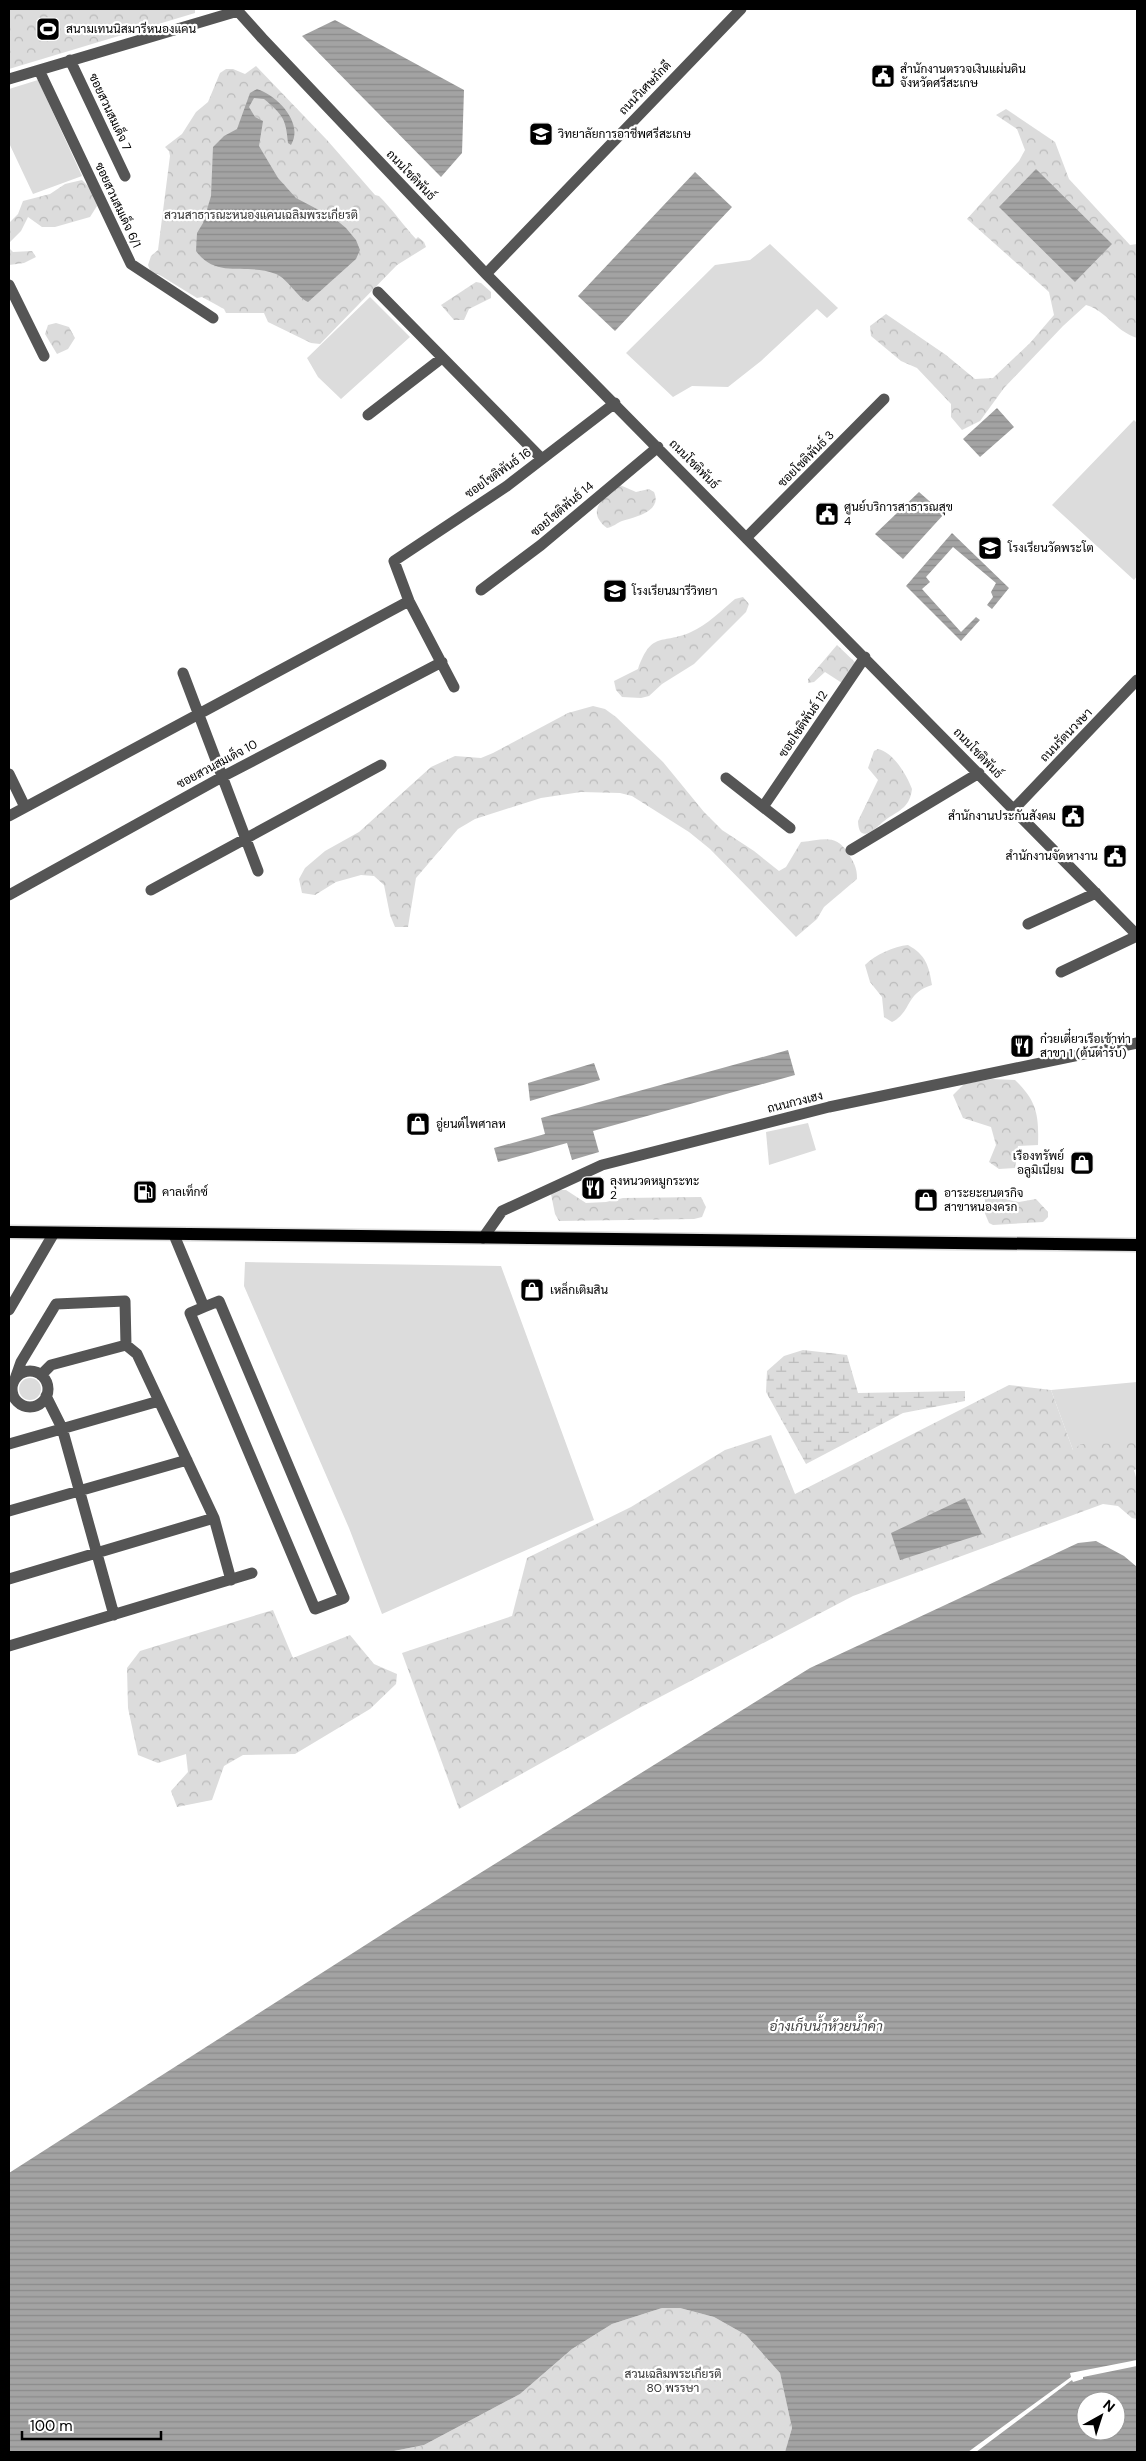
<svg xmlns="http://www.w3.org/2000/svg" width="1146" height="2461" font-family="'DM Sans',Sarabun,sans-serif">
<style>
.grass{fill:#dcdcdc}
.forest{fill:url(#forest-crowns)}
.wetland{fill:url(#wetland-marsh)}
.water{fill:url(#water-rules);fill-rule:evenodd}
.pier{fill:#fff}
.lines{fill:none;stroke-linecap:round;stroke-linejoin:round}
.major-casing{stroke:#dbdbdb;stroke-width:15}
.minor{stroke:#555;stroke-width:11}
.major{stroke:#000;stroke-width:12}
.labels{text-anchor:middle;stroke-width:4.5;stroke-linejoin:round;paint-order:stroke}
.poi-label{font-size:12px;fill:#000;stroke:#fff;text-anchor:start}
.street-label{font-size:12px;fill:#000;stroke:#fff}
.park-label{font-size:12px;fill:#333;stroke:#fff}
.water-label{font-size:14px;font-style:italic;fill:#444;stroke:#fff}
</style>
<defs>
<pattern id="forest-crowns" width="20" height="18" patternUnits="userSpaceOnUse" patternTransform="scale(1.25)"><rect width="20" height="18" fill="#dcdcdc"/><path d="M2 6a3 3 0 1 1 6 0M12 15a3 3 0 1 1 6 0" fill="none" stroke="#bbb"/></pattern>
<pattern id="wetland-marsh" width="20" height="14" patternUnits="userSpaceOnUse" patternTransform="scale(1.25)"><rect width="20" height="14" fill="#dcdcdc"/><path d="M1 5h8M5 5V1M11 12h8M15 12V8" fill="none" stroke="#bbb"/></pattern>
<pattern id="water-rules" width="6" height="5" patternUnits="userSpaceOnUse" patternTransform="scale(1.25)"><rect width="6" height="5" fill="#a3a3a3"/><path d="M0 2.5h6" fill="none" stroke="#8b8b8b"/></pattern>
</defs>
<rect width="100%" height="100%" fill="#fff"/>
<path class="grass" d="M38,80L82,176L33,194L9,143V89Z
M770,244L838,308L827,318L817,309L761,361L728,387L692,386L673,397L626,353L715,265L750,260Z
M370,297L410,337L341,399L318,377L307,358Z
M1134,420L1137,423V576L1134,580L1052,505Z
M808,1123L816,1150L769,1165L766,1132Z
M245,1262L501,1266L594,1520L382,1614L349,1528L244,1286Z
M19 1389a11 11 0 1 1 22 0a11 11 0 1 1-22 0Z
M1137,1382V1443L1073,1450L1051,1390Z"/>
<path class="forest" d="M9,9H195V13L9,69Z
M256,66L327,140L375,195L379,196C393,210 403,225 416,239L418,237L424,242L426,247L397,265L320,344L311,343L268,322L264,313H226L224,309L202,297L197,298L158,274L151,273L148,265L151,256L158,250L170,156L169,151L165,147L182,134L196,112L208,102L220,73L226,69H233L245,74Z
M1006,109L1055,142L1069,179L1130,245L1137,244V338C1115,331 1107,311 1086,305L1063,326L1004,388L980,421L962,430L951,417V404L917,368L901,361L871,336L870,326L886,314L946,355L975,379L993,378L1030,343L1054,315L1049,292L967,219L1019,161L1025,150L1017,129L996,115Z
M82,180L92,190L97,206L90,217L55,227H42L28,217L21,231L9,243V223L18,214L23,201L50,194L65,184Z
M9,248L13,252L32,251L36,257L24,263L9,265Z
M476,282L481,283L491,292V298L469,309L464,320H454L441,305Z
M56,323L69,327L75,338L68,349L57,354L45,334L48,325Z
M620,485L636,492L649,489L654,492C663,512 634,517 622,521C617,523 613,527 607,528C584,510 605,497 620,485Z
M743,597L749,604L746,612L694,664L662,684L649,696L641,698L622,697L616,690L614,681L638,669C652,630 662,645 691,632C707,625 722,610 735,599Z
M837,645L857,664L842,683L825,672L814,682L808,683V679Z
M593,706L605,709L616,717L663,762L704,812L722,830L754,851L779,871L786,867L801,842C823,840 835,833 848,853C854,863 857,867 857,879L824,907L817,919L796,937L710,849L689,832L632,796L620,793L581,792L541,798L475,819L458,829L416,878L408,927H395L390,915L384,885L374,876L361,875L336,882L315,895L302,893L299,879L305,868L325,851L359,832L431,767L455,756L481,758L493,753L568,713Z
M878,749C893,752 907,775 912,789C910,806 901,810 888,818C880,823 859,849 858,821L878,780L868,768L874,751Z
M908,945C926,955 929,966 932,985C905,993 912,1012 892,1022L884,1017L882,997L870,982L865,965C875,955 894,946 908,945Z
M992,1079L1015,1080C1037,1101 1039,1115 1038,1145L1018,1146L1015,1168L999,1169L989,1162L996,1145L991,1127L963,1118L953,1095L964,1084Z
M556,1190H566L586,1203L606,1202L623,1198L701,1197L706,1207L702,1217L694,1219L559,1221L555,1214L551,1194Z
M990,1190L1008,1200L1019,1202L1036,1199L1048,1212V1217L1043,1222L993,1225L989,1223L984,1211L986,1191Z
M1009,1385L1051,1390L1073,1450L1081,1444L1137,1443V1469L1134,1470L1137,1481V1519L1132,1518L1118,1506L1103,1504L853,1596L641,1707L459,1809L402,1653L512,1616L527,1558L631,1507L725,1450L771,1435L795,1494Z
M273,1610L293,1658L350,1635L374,1664L397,1674L396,1684L370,1709L295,1754L243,1755L224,1766L212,1800L177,1807L171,1791L188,1772L186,1754L158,1763L138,1755L128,1708L127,1668L140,1651Z
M662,2308H680L714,2317L746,2335L780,2373L792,2428L785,2452H389L424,2445L520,2394L572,2349L612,2324Z"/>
<path class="wetland" d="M803,1350L847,1355L858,1393L965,1391V1401L903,1413L806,1464L766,1392L767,1371L784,1356Z"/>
<path class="water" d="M335,20L464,90L462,153L441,177L302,36Z
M257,89C278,96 304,123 291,145L288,143C286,119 283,115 264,99L254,98L249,107L255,117L263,121L259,146L278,178L296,198L334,218L346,228L356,240L360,250L356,259L308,302C298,298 288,279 276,274C247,262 217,280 196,251L197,233L203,223L211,196L213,147L224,136L237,129L250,93Z
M1036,169L1112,244L1075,282L999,207Z
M695,172L732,207L615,331L578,296Z
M997,408L1014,427L980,457L963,439Z
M919,492L944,514L903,559L875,534Z
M952,533L1009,588L992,609L987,605L993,597L991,592L996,583L953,547L926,577L930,582L922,589L961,632L976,617L980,620L961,641L906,586Z
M788,1050L795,1075L593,1131L599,1152L572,1160L567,1143L498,1162L494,1148L545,1134L541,1118Z
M594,1063L600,1080L530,1101L528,1083Z
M965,1498L982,1534L900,1560L891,1533Z
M1096,1541L1124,1556L1137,1567V2452H785L792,2428L780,2373L746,2335L714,2317L680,2308H662L612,2324L572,2349L520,2394L424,2445L389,2452H9V2173L403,1921L810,1668L1078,1543ZM1086,2401H1116V2431H1086Z"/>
<path class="pier" d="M1137,2360V2366L1083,2377V2379L1073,2382L1072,2380L976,2452H968L1071,2377L1070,2373Z"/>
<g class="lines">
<g class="major-casing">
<path id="major" d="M9,1232L1137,1245"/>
</g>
<path class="minor" d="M236,9L262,38L486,274L1137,935
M70,60L125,176
M39,70L131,264L213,318
M9,79L238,11
M486,274L741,9
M9,285L44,356
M378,292L542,459
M368,415L442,358
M747,537L884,399
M481,590L541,545L658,447
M183,673L258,871
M454,687L409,601L394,561L507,486L615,403
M9,774L25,807
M726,778L790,828
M763,807L865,657
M1014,809L1137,680
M9,816L409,601
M851,850L979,773
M151,890L381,765
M9,895L222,777L442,662
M1028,924L1096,893
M1061,972L1137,936
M174,1235L204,1307L219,1301L344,1598L315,1609L190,1313L204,1307
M483,1238L502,1211L602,1165L829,1107L1137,1043
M9,1310L54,1233
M12 1389a18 18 0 1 1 36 0a18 18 0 1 1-36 0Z
M41,1375L51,1365L126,1345L137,1354L214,1518L231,1580
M9,1386L15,1379L21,1362L56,1304L125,1301L126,1345
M46,1396L62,1428L114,1615
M9,1444L159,1401
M9,1511L187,1460
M9,1579L214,1518
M9,1646L252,1573"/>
<use href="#major" class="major"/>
</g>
<defs>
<g id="stadium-square" transform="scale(1.25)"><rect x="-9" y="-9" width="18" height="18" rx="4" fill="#000" stroke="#fff"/><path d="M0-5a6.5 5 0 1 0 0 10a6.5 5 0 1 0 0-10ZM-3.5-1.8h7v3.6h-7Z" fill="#fff"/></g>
<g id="civic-square" transform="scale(1.25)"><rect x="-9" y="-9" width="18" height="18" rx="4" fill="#000" stroke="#fff"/><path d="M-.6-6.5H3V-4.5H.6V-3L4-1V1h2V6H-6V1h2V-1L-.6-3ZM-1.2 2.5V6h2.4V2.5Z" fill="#fff"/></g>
<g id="university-square" transform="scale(1.25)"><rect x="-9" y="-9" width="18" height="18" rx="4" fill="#000" stroke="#fff"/><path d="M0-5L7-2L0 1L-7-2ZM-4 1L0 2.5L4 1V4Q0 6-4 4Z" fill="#fff"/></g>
<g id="school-square" transform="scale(1.25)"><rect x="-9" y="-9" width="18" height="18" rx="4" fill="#000" stroke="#fff"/><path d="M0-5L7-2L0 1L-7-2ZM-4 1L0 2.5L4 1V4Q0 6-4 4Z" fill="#fff"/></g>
<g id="restaurant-square" transform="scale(1.25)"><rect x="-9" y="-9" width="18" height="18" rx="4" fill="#000" stroke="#fff"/><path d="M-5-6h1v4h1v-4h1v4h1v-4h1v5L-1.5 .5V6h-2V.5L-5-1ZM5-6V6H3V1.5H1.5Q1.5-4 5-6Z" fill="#fff"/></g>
<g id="shop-square" transform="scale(1.25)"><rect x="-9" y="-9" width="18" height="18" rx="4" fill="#000" stroke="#fff"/><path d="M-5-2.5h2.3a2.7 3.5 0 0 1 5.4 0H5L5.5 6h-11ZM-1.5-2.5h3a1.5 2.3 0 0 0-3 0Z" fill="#fff"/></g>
<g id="fuel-square" transform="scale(1.25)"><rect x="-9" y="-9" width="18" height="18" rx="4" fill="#000" stroke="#fff"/><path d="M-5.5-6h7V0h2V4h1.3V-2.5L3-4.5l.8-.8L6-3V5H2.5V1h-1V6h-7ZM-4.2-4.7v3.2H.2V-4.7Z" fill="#fff"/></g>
</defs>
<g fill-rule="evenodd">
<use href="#stadium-square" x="48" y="29"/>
<use href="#civic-square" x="883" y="76"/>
<use href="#university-square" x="541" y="134"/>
<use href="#civic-square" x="827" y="514"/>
<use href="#school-square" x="990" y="548"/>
<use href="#school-square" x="615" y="591"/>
<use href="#civic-square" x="1073" y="816"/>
<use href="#civic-square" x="1115" y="856"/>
<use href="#restaurant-square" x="1022" y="1046"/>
<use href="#shop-square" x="418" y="1124"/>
<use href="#shop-square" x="1082" y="1163"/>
<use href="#restaurant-square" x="593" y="1188"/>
<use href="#fuel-square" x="145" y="1192"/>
<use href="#shop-square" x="926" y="1200"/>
<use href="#shop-square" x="532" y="1290"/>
</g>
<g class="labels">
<g class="poi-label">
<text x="66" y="33">สนามเทนนิสมารีหนองแคน</text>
<text x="900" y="73">สำนักงานตรวจเงินแผ่นดิน<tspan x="900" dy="14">จังหวัดศรีสะเกษ</tspan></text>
<text x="558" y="138">วิทยาลัยการอาชีพศรีสะเกษ</text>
<text x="844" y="511">ศูนย์บริการสาธารณสุข<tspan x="844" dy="14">4</tspan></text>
<text x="1008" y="552">โรงเรียนวัดพระโต</text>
<text x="632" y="595">โรงเรียนมารีวิทยา</text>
<text x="1056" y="820" text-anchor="end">สำนักงานประกันสังคม</text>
<text x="1098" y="860" text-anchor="end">สำนักงานจัดหางาน</text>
<text x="1040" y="1043">ก๋วยเตี๋ยวเรือเข้าท่า<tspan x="1040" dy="14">สาขา 1 (ต้นตำรับ)</tspan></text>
<text x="436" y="1128">อู่ยนต์ไพศาลห</text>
<text x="1064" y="1160" text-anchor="end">เรืองทรัพย์<tspan x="1064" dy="14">อลูมิเนียม</tspan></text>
<text x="610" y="1185">ลุงหนวดหมูกระทะ<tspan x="610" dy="14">2</tspan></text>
<text x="162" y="1196">คาลเท็กซ์</text>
<text x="944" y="1197">อาระยะยนตรกิจ<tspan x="944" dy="14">สาขาหนองครก</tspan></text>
<text x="550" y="1294">เหล็กเติมสิน</text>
</g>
<g class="street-label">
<text transform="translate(645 88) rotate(-46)" y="4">ถนนวิเศษภักดี</text>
<text transform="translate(110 112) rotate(65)" y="4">ซอยสวนสมเด็จ 7</text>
<text transform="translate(411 175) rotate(46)" y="4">ถนนโชติพันธ์</text>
<text transform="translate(118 205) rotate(65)" y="4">ซอยสวนสมเด็จ 6/1</text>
<text transform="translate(806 459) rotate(-45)" y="4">ซอยโชติพันธ์ 3</text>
<text transform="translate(694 464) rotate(45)" y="4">ถนนโชติพันธ์</text>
<text transform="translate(498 473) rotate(-35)" y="4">ซอยโชติพันธ์ 16</text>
<text transform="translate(562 509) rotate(-40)" y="4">ซอยโชติพันธ์ 14</text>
<text transform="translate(803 724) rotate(-56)" y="4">ซอยโชติพันธ์ 12</text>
<text transform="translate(1066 735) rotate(-46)" y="4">ถนนรัตนวงษา</text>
<text transform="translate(978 753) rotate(46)" y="4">ถนนโชติพันธ์</text>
<text transform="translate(217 764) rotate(-28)" y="4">ซอยสวนสมเด็จ 10</text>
<text transform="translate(795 1102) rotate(-14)" y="4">ถนนกวงเฮง</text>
</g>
<g class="park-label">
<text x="261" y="219">สวนสาธารณะหนองแคนเฉลิมพระเกียรติ</text>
<text x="673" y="2378">สวนเฉลิมพระเกียรติ<tspan x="673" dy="14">80 พรรษา</tspan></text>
</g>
<g class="water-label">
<text x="826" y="2031">อ่างเก็บน้ำห้วยน้ำคำ</text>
</g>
</g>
<rect width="1146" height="2461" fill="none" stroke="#000000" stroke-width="20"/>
<g transform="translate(1101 2416) rotate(39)"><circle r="24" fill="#ffffff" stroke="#999999"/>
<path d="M0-4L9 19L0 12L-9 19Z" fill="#000000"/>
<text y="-8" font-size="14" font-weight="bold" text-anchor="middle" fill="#000000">N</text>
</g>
<path d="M22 2431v8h139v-8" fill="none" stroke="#000000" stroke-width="2.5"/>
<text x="30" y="2431" font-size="15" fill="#000000" stroke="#ffffff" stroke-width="4" paint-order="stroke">100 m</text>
</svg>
